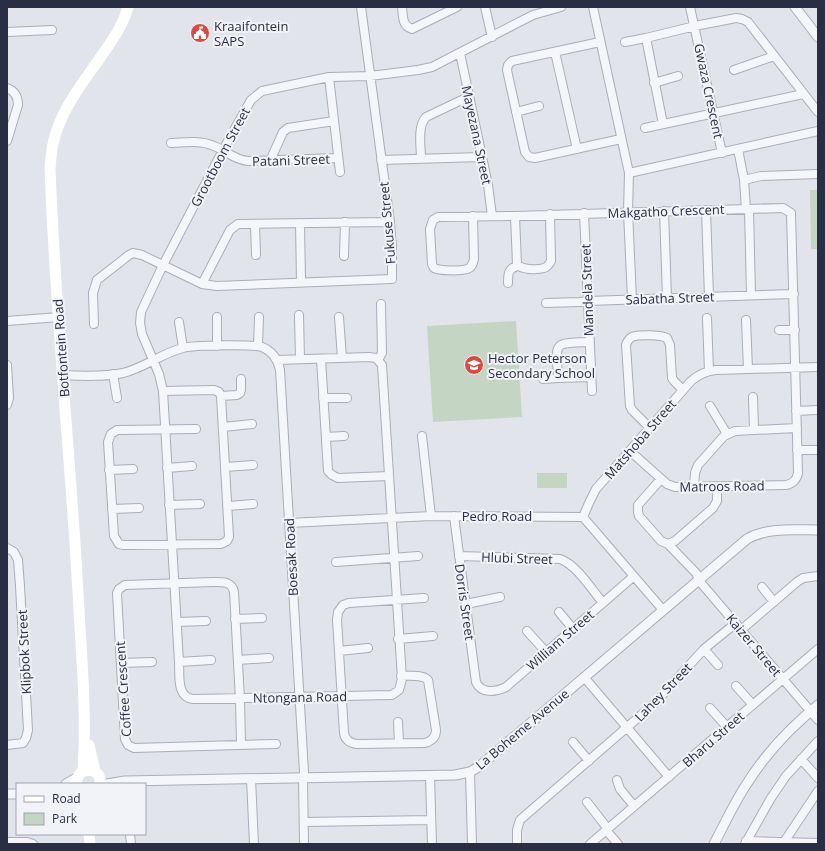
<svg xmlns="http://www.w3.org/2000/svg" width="825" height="851" font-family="'Open Sans',sans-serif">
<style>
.green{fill:#c4d5c3}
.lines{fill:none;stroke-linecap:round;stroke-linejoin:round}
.minor-casing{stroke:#aaadb9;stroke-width:10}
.tertiary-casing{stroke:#aaadb9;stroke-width:11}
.minor{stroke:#f5f6f9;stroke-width:8}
.tertiary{stroke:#f5f6f9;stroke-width:9}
.secondary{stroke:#fff;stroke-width:11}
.labels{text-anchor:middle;stroke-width:4;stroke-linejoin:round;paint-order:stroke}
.poi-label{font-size:13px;fill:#292e44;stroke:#f2f3f8;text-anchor:start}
.street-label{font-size:13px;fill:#292e44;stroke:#f2f3f8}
</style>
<rect width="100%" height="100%" fill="#e2e4eb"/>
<path class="green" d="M810,190H818V249H811Z
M516,321L522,417L433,422L427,326Z
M537,473H567V488H537Z"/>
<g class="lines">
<g class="minor-casing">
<path id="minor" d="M402,7C403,16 402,26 412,29L457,7
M485,7L492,37
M593,7L629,173L628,212L632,299
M690,7L722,153
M7,32L52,30
M600,42L512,61L508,65L507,70L525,152L529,157L535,158L621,139
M625,42L646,38
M555,52L577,149
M460,53L488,185L492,216
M734,70L774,56
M329,77L340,172
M654,83L678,76
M7,88C15,91 18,97 18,105L7,141
M516,112L539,106
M663,124L646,38L695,26L736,18L742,19L748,22L818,112
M645,128L803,94
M171,143C185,142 201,140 214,146C226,151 235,160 248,161L338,158
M738,149L744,180L746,209
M421,159C421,146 417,127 426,117L468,97
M381,160L481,157
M270,161L283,132L288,128L334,121
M629,173L818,131
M744,180L761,176L818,174
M749,209L751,295
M706,210L709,297
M664,211L667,298
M584,213L592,391
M473,216L474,259C473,263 472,268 467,269C460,271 440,271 434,268L432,264L430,229L433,220L438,217L515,216L783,208L791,213L798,473C797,479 793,484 786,485L675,487L667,484L630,451
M515,216L517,264C521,270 537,270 544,268C548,267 549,264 551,261L550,214
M300,223L301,282
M255,224L256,255
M344,256L345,222
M508,283C508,274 508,268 518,266
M202,284L230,230L238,224L390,222
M546,303L580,302L588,301L794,294
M299,315L300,359
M217,317V346
M339,317L342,358
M707,318L709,371
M746,320L748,369
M7,321L59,317
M179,322L183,348
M94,324L93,293L97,280L129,255L133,253L142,255L202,284L217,286L392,279V247L390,222L361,7
M779,330H795
M589,342C552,343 556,342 558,378L591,377
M258,346L259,317
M321,359L328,471L332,475L338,478L389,476
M277,360L369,357L376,358L382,365L402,679L399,690L392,695L193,699C176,697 180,675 179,662L163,391L159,374L142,334L140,323L141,312L163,265L223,150L251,100L262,91L329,77L370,76L418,70L432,67L533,15L561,7
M378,360L382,353L381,304
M7,365L9,398L7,405
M113,374L117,398
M62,375C82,376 104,377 123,373C144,368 162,353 183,348C193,345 253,344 262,347C272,351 278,360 280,370L304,772L303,778L304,844
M543,379L558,378
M163,391L214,390L219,392L221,396L229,537L227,541L221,544L123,545L119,544L114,536L108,442L111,434L117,430L196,429
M221,396L237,395L240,393L241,390V379
M753,397L754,430
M323,398H347
M710,406L727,434
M796,411L818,410
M223,427L252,424
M650,428L632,410L630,406L626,345C627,342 628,339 632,337C638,334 662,335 667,338L670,345L672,378L674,381L683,390
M422,436L431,516
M326,437L344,436
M797,450H818
M226,467L253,465
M167,468L192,466
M109,470L133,469
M661,479L638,505V512L639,516L661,541L668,544L675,541L713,508L717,501V487
M694,487L695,473L698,465L724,436L735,431L797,428
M169,505L200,504
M228,506L253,504
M112,509L139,508
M454,516L476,682C481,694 496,692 506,687L634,576
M583,517L589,503L596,489L691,381C698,375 706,371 716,370L818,367
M289,523L431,516L583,517L663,610
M668,544L696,573L701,583L818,720
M7,548L14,552L18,560L20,586L28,730L26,738L23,743L7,745
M459,556L560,559C577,565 592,590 603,603
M336,562L418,556
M762,587L774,602
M466,604L500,597
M559,612L573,629
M235,619L262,618
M177,622L206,621
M741,630L797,582L803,578L818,576
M527,631L546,652
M398,639L433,636
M704,649L718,665
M339,651L368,648
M238,660L269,658
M179,662L211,660
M121,663L152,662
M401,676C409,676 422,674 428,680L436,730C436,737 432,741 425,743L357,744C350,743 345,740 344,733L337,620L338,612L343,605L349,603L424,598
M584,677L669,777
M736,686L753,705
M710,708L727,727
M398,722L399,743
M573,742L589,761
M241,745L240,699L234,592C232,581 222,582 213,582L125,585L119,589L117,593L125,739L128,745L134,748L276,744
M801,759L818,778
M470,772L472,844
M430,776L432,844
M251,779L254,844
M617,780L620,789L634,806
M587,802L608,829
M304,822L431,820
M606,830L618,844
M130,834L131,844
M746,841L818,843
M7,842H27L33,844
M784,842L818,791
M517,844V830L520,820L655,703L704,649L736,623
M590,844L818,649
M745,844L771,798L786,776L818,741"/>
</g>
<g class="tertiary-casing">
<path id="tertiary" d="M795,7L818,37
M66,784L78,777
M107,784L125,781L455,775L470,772L480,766L747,539C768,527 795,530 818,530
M7,794H17
M714,844C725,823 735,801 748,782C767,752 791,727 818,705"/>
</g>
<use href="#minor" class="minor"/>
<use href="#tertiary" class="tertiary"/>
<path class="secondary" d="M89,745L95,771
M83,771C87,712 81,651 78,592C70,451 55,310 50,168C51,160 51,152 53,144C60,111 81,85 100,58C111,42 123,26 128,7
M77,784C76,777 80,772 87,770C96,770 101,775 100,784
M89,834L90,844"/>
</g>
<defs>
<g id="civic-disc" transform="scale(1)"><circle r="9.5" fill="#d34d44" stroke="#f2f3f8"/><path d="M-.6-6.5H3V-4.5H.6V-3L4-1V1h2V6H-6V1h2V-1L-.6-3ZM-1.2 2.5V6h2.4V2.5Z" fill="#fff"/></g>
<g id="school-disc" transform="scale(1)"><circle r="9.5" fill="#d34d44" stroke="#f2f3f8"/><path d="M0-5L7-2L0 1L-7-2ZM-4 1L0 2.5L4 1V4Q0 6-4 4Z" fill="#fff"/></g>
</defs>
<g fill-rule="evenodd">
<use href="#civic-disc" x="200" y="33"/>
<use href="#school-disc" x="474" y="365"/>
</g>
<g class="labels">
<g class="poi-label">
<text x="214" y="31">Kraaifontein<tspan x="214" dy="15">SAPS</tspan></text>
<text x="488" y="363">Hector Peterson<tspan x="488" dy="15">Secondary School</tspan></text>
</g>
<g class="street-label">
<text transform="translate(709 91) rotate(78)" y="5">Gwaza Crescent</text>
<text transform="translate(477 135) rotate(78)" y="5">Mayezana Street</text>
<text transform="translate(220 157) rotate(-62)" y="5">Grootboom Street</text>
<text transform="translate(291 160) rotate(-2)" y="5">Patani Street</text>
<text transform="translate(666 211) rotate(-2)" y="5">Makgatho Crescent</text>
<text transform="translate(387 223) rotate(-95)" y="5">Fukuse Street</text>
<text transform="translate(587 290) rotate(-92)" y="5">Mandela Street</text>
<text transform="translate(670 298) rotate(-2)" y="5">Sabatha Street</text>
<text transform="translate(61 348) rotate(-94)" y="5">Botfontein Road</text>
<text transform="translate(640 439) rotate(-49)" y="5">Matshoba Street</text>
<text transform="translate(722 486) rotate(-1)" y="5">Matroos Road</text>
<text x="497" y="521">Pedro Road</text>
<text transform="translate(291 557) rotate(-93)" y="5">Boesak Road</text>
<text transform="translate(517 558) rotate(2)" y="5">Hlubi Street</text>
<text transform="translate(465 602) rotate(82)" y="5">Dorris Street</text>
<text transform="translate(560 640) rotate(-41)" y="5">William Street</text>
<text transform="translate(754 645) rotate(50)" y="5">Kaizer Street</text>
<text transform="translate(24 652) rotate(-93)" y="5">Klipbok Street</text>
<text transform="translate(123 689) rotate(-94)" y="5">Coffee Crescent</text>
<text transform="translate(663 692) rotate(-46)" y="5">Lahey Street</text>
<text transform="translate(300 697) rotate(-1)" y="5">Ntongana Road</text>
<text transform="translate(522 729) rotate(-40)" y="5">La Boheme Avenue</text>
<text transform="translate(713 739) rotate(-41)" y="5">Bharu Street</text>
</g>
</g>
<rect width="825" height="851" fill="none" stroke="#292e44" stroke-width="16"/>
<rect x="16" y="783" width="130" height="52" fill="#f2f3f8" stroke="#a2a4b0"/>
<rect x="24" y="796" width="20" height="6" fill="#ffffff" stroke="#a2a4b0"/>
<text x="52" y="803" font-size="12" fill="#292e44">Road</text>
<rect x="24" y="813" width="20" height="12" fill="#c4d5c3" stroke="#a2a4b0"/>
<text x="52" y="823" font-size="12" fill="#292e44">Park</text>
</svg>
